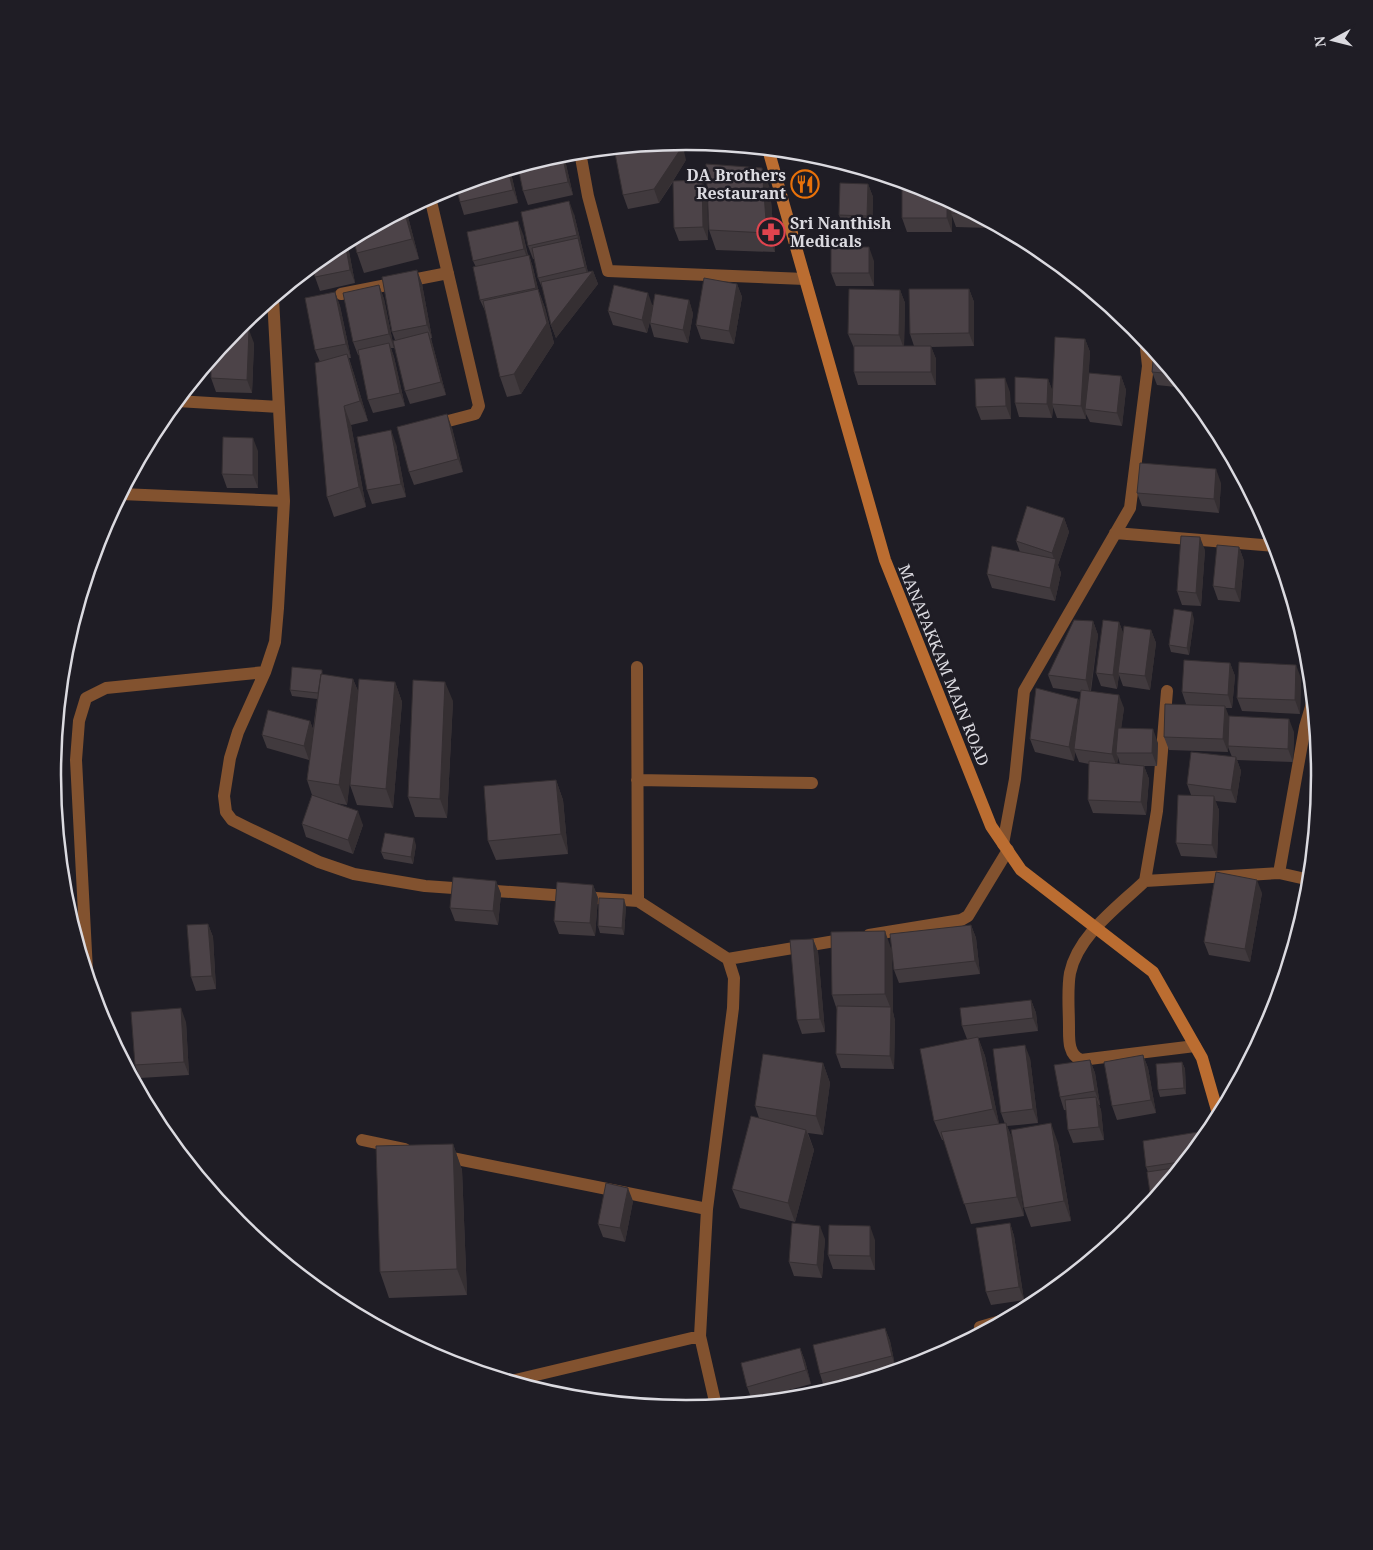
<svg xmlns="http://www.w3.org/2000/svg" width="1373" height="1550" font-family="'Noto Serif',serif">
<style>
.lines{fill:none;stroke-linecap:round;stroke-linejoin:round}
.minor{stroke:#82522f;stroke-width:12}
.secondary{stroke:#bb6d31;stroke-width:12}
.wall{fill:#413a3e;fill-rule:evenodd}
.shaded-wall{fill:#352f32}
.building{fill:#4c4348;stroke:#352f32}
.labels{text-anchor:middle;stroke-width:5;stroke-linejoin:round;paint-order:stroke}
.poi-label{font-size:16px;font-weight:bold;fill:#dbdae0;stroke:#1f1d25;text-anchor:end}
.street-label{font-size:16px;fill:#dbdae0;stroke:#1f1d25}
.rim{fill:none;stroke:#dbdae0;stroke-width:2.5}
</style>
<rect width="100%" height="100%" fill="#1f1d25"/>
<g class="lines">
<path class="minor" d="M580,152L588,196L608,271L805,279
M430,197L479,406L475,414L433,425
M341,294L448,273
M273,298L284,501L278,608L275,642L265,672L238,732L230,758L224,796L226,812L232,820L248,828L319,862L354,874L425,886L638,901
M177,401L279,407
M121,494L284,501
M1115,533L1276,546
M637,667L638,901L728,959L734,978L733,1008L707,1209L700,1336L716,1406
M637,780L812,783
M1003,844L1015,779L1024,691L1130,508L1148,366L1145,339
M1279,873L1305,727L1313,700
M1145,881L1157,811L1167,691
M869,935L961,920L968,916L1008,850
M728,959L847,939
M87,971L76,760L79,721L86,698L106,688L265,672
M1195,1046L1081,1060C1068,1055 1069,1039 1069,1027C1069,1010 1067,990 1070,973C1078,935 1118,907 1145,881L1279,873L1310,880
M362,1140L405,1149
M442,1156L707,1209
M980,1327L1004,1320
M511,1381L700,1336"/>
<path class="secondary" d="M768,149L885,560L991,826L1021,870L1153,972L1202,1058L1219,1117"/>
</g>
<path class="wall" d="M563,153L565,160L573,195L528,205L523,191L518,167Z
M686,160L673,181L707,193L708,240L679,241L674,228L673,182L659,203L628,209L623,195Z
M510,169L518,203L464,215L460,202Z
M868,184L873,197L872,230L844,229L839,215Z
M770,188L775,252L716,250L709,230Z
M929,189L989,222V228L956,227L952,216V232H907L902,218Z
M406,209L419,259L364,273L357,253L353,238Z
M574,214L588,272L593,271L598,284L556,338L551,325L543,290L538,278L534,259H533L528,246Z
M523,234L528,255H529L533,268L538,289L545,308L554,343L521,394L507,397L500,377L486,313L480,300L476,267L473,261Z
M347,241L355,283L320,291L315,277L335,248Z
M874,261V286H836L831,273Z
M417,270L422,284L432,338H431L433,346L446,395L410,404L405,391L395,340L392,332Z
M737,284L742,297L734,344L701,339L696,325Z
M379,285L384,299L394,348H391L394,357L405,406L373,413L368,400L359,355H358L353,342Z
M969,289L974,302V346L931,347L936,359V385H858L854,372V348L848,334L900,290L905,303L904,346H914L910,334Z
M335,292L340,306L351,358H349L354,374L368,421L351,425L366,507L334,517L327,497L320,362L315,350Z
M689,300L693,314L688,343L654,337L650,323L651,318L647,333L613,325L608,311Z
M1085,339L1090,352L1088,379L1121,376L1126,390L1122,426L1090,422L1086,414V419L1057,418L1053,407L1052,418L1019,417L1015,403L1048,379L1052,390Z
M254,343L252,393L216,392L211,378Z
M1154,350L1185,388L1157,385L1152,372Z
M1010,392L1011,419L981,420L976,407Z
M452,428L463,472L414,485L409,472Z
M396,444L406,497L372,504L367,490Z
M258,451V488H227L222,474Z
M1221,483L1219,513L1142,506L1137,493Z
M1064,518L1069,532L1058,565L1061,573L1055,601L992,588L987,574L1020,552L1016,541Z
M1239,547L1244,561L1240,602L1218,600L1213,586Z
M1205,550L1201,606L1182,605L1177,591Z
M1194,619L1189,655L1171,652L1169,645Z
M1093,621L1098,635L1091,691L1124,708L1121,728L1158,743L1157,766H1144L1149,779L1146,815L1093,813L1088,800L1089,764L1079,762L1075,752L1074,761L1035,752L1030,739L1078,699L1080,703L1081,692L1053,688L1048,675ZM1118,757L1120,764H1117Z
M1119,622L1123,633L1151,630L1156,643L1150,690L1123,686L1119,675L1117,689L1101,686L1096,673Z
M1230,663L1235,676L1232,708H1225L1229,719L1294,732L1293,762L1237,760L1241,771L1236,803L1215,801L1219,810L1217,858L1181,856L1176,843L1191,795L1187,784L1232,757L1228,747V752L1169,750L1164,737L1186,704L1182,692Z
M324,675L353,679L358,691L395,682L402,702L393,808L357,805L350,785L351,768L347,805L335,803L363,825L353,854L306,837L302,824L312,795L307,780L310,756L309,760L267,748L262,735L310,721L313,729L317,699L292,696L290,690Z
M1301,678L1300,714L1242,711L1237,698Z
M453,701L447,818L415,817L408,797Z
M556,780L563,800L568,854L496,860L488,841Z
M416,845L413,864L384,859L381,852Z
M496,881L501,894L498,925L455,921L450,908Z
M593,885L598,898L595,936L559,934L554,921Z
M1262,893L1250,962L1209,955L1204,942Z
M626,906L624,935L600,933L598,926Z
M208,924L213,937L216,989L196,991L191,977Z
M971,925L976,938L980,974L899,983L894,970L892,954L893,1012L895,1021L894,1069L841,1068L836,1054L837,1010L832,995L892,949Z
M813,939L818,952L825,1032L802,1034L797,1020Z
M1031,1000L1036,1013L1038,1031L978,1038L985,1056L999,1124H1005L1001,1113L1030,1058L1038,1123L1007,1126L1014,1143L1024,1216L971,1224L944,1140H942L934,1121L967,1039L962,1026Z
M186,1022L189,1075L140,1078L135,1065Z
M1143,1055L1148,1068L1156,1113L1117,1120L1112,1106Z
M1090,1060L1095,1073L1100,1105H1099L1101,1110L1104,1140L1073,1143L1068,1130L1066,1110H1064L1060,1097Z
M1182,1062L1185,1069L1186,1094L1160,1097L1158,1090Z
M823,1063L830,1083L823,1135L808,1133L814,1150L795,1222L740,1208L732,1189L759,1118L755,1106Z
M1204,1131L1206,1136L1152,1202L1151,1199L1148,1172L1146,1167Z
M1058,1143L1071,1221L1031,1227L1024,1208Z
M453,1144L462,1170L467,1295L389,1298L380,1272Z
M633,1201L625,1242L603,1237L598,1224Z
M1010,1223L1014,1236L1024,1300L991,1305L986,1292Z
M825,1239L822,1278L794,1276L789,1262Z
M875,1240V1270L833,1269L828,1255Z
M885,1328L890,1341L896,1370L824,1387L820,1374Z
M800,1348L805,1361L811,1384L752,1400L747,1387Z"/>
<path class="shaded-wall" d="M680,142H682L686,160L659,203L654,189Z
M563,153L565,160L573,195L568,182L562,154Z
M762,168L770,188L775,252L767,233Z
M510,169L518,203L513,190L508,170Z
M702,180L707,193L708,240L703,227Z
M868,184L873,197L872,230L867,216Z
M947,199L952,201L951,213L952,216V232L947,218Z
M569,201L574,214L589,277L593,271L598,284L556,338L551,325L588,277L585,267Z
M406,209L419,259L412,239L404,210Z
M986,220L989,222V228Z
M518,221L523,234L529,263L524,249Z
M347,241L355,283L350,270L345,242Z
M869,247L874,261V286L869,273Z
M529,255L533,268L541,301L536,288Z
M417,270L422,284L432,338L427,325Z
M737,284L742,297L734,344L729,331Z
M379,285L384,299L394,348L389,334Z
M538,289L545,308L554,343L521,394L514,374Z
M969,289L974,302V346L969,333Z
M900,290L905,303L904,349L899,335Z
M335,292L340,306L351,358L346,344Z
M648,293L653,307L647,333L642,320Z
M689,300L693,314L688,343L683,330Z
M249,330L254,343L252,393L247,380Z
M428,332L433,346L446,395L441,382Z
M1085,339L1090,352L1087,409H1085L1086,414V419L1081,406Z
M389,343L394,357L405,406L400,393Z
M931,346L936,359V385L931,372Z
M347,354L354,374L368,421L360,401Z
M1121,376L1126,390L1122,426L1117,413Z
M1005,378L1010,392L1011,419L1006,406Z
M1048,379L1053,392L1052,404L1053,406L1052,418L1047,404Z
M344,406L351,425L366,507L359,487Z
M447,414L452,428L463,472L458,459Z
M391,430L396,444L406,497L401,484Z
M253,438L258,451V488L253,475Z
M1216,469L1221,483L1219,513L1214,499Z
M1064,518L1069,532L1058,565L1061,573L1055,601L1050,588L1055,562L1052,553Z
M1200,537L1205,550L1201,606L1196,593Z
M1239,547L1244,561L1240,602L1235,589Z
M1192,612L1194,619L1189,655L1187,648Z
M1093,621L1098,635L1090,693L1086,680Z
M1119,622L1124,635L1118,673L1119,675L1117,689L1113,675Z
M1151,630L1156,643L1150,690L1145,676Z
M1230,663L1235,676L1232,708L1228,695Z
M1296,665L1301,678L1300,714L1295,700Z
M353,679L361,699L347,805L339,785Z
M395,682L402,702L393,808L386,789Z
M445,682L453,701L447,818L440,799Z
M1119,695L1124,708L1118,753H1116L1118,757L1117,767L1112,754Z
M1078,699L1083,712L1074,749L1075,752L1074,761L1069,747Z
M1225,706L1230,719L1228,752L1223,739Z
M1289,719L1294,732L1293,762L1288,749Z
M310,721L315,735L309,760L304,746Z
M1153,729L1158,743L1157,766L1152,753Z
M1236,757L1241,771L1236,803L1231,790Z
M1144,766L1149,779L1146,815L1141,802Z
M556,780L563,800L568,854L561,834Z
M1214,796L1219,810L1217,858L1212,845Z
M358,811L363,825L353,854L348,840Z
M414,838L416,845L413,864L411,857Z
M60,847L62,855L67,904L64,897Z
M1257,880L1262,893L1250,962L1245,949Z
M496,881L501,894L498,925L493,911Z
M593,885L598,898L595,936L590,923Z
M624,899L626,906L624,935L622,928Z
M208,924L213,937L216,989L212,976Z
M971,925L976,938L980,974L975,961Z
M885,931L892,951L893,1012L895,1021L894,1069L890,1056L891,1009L885,994Z
M813,939L818,952L825,1032L820,1019Z
M1031,1000L1036,1013L1038,1031L1033,1018Z
M181,1008L186,1022L189,1075L184,1062Z
M978,1037L985,1056L1000,1128L993,1109Z
M1025,1045L1030,1058L1038,1123L1033,1109Z
M1143,1055L1148,1068L1156,1113L1151,1100Z
M1090,1060L1095,1073L1100,1105L1095,1091Z
M1182,1062L1185,1069L1186,1094L1184,1088Z
M823,1063L830,1083L823,1135L816,1116Z
M1096,1097L1101,1110L1104,1140L1099,1127Z
M1006,1123L1014,1143L1024,1216L1017,1197Z
M1051,1123L1058,1143L1071,1221L1064,1201Z
M806,1130L814,1150L795,1222L788,1203Z
M453,1144L462,1170L467,1295L457,1269Z
M628,1188L633,1201L625,1242L620,1228Z
M1010,1223L1014,1236L1024,1300L1019,1287Z
M820,1226L825,1239L822,1278L817,1265Z
M870,1226L875,1240V1270L870,1256Z
M885,1328L890,1341L896,1370L892,1356Z
M800,1348L805,1361L811,1384L806,1370Z"/>
<path class="building" d="M680,142L682,147L654,189L623,195L614,148Z
M562,154L568,182L523,191L518,167Z
M706,164L762,168L767,233L709,230Z
M508,170L513,190L460,202L456,186Z
M702,180L703,227L674,228L673,181Z
M902,181L929,189L947,199V218H902Z
M840,183L868,184L867,216L839,215Z
M569,201L577,235L528,246L521,212Z
M951,201L976,214L951,213Z
M404,210L412,239L357,253L353,238Z
M518,221L524,249L473,261L467,232Z
M578,238L585,267L538,278L532,248Z
M345,242L350,270L315,277L312,266L335,248Z
M831,247H869V273H831Z
M529,255L536,288L480,300L473,267Z
M417,270L427,325L392,332L382,277Z
M593,271L551,325L541,282Z
M704,278L737,284L729,331L696,325Z
M379,285L389,334L353,342L343,293Z
M614,285L648,293L642,320L608,311Z
M538,289L547,323L514,374L500,377L483,301Z
M849,289L900,290L899,335L848,334Z
M909,289H969V333L910,334Z
M335,292L346,344L315,350L305,298Z
M655,294L689,300L683,330L650,323Z
M236,329L249,330L247,380L211,378V359Z
M428,332L441,382L405,391L393,341Z
M1055,337L1085,339L1081,406L1052,404Z
M389,343L400,393L368,400L358,350Z
M854,346H931V372H854Z
M1154,350L1174,374L1152,372Z
M347,354L360,401L344,406L359,487L327,497L315,363Z
M1089,373L1121,376L1117,413L1085,409Z
M1015,377L1048,379L1047,404L1015,403Z
M1005,378L1006,406L976,407L975,379Z
M447,414L458,459L409,472L397,427Z
M391,430L401,484L367,490L357,437Z
M223,437L253,438V475L222,474Z
M1140,463L1216,469L1214,499L1137,493Z
M1027,506L1064,518L1052,553L1016,541Z
M1181,536L1200,537L1196,593L1177,591Z
M1217,545L1239,547L1235,589L1213,586Z
M992,546L1056,559L1050,588L987,574Z
M1174,609L1192,612L1187,648L1169,645Z
M1074,620L1093,621L1086,680L1048,675Z
M1103,620L1119,622L1113,675L1096,673Z
M1124,626L1151,630L1145,676L1118,673Z
M1184,660L1230,663L1228,695L1182,692Z
M1239,662L1296,665L1295,700L1237,698Z
M292,667L322,670V674H321L318,693L290,690Z
M321,674L353,679L339,785L307,780Z
M359,679L395,682L386,789L350,785Z
M413,680L445,682L440,799L408,797Z
M1036,688L1078,699L1069,747L1030,739Z
M1081,690L1119,695L1112,754L1074,749Z
M1165,704L1225,706L1223,739L1164,737Z
M268,710L310,721L304,746L262,735Z
M1229,716L1289,719L1288,749L1228,746Z
M1118,728L1153,729L1152,753H1116Z
M1191,752L1236,757L1231,790L1187,784Z
M1089,761L1144,766L1141,802L1088,800Z
M556,780L561,834L488,841L484,786Z
M312,795L358,811L348,840L302,824Z
M1178,795L1214,796L1212,845L1176,843Z
M385,833L414,838L411,857L381,852Z
M1216,872L1257,880L1245,949L1204,942Z
M453,877L496,881L493,911L450,908Z
M557,882L593,885L590,923L554,921Z
M599,898L624,899L622,928L598,926Z
M208,924L212,976L191,977L187,925Z
M971,925L975,961L894,970L890,934Z
M885,931V994L832,995L831,932Z
M813,939L820,1019L797,1020L790,940Z
M1031,1000L1033,1018L962,1026L960,1008Z
M837,1006L891,1007L890,1056L836,1054Z
M181,1008L184,1062L135,1065L131,1012Z
M978,1037L993,1109L934,1121L920,1049Z
M1025,1045L1033,1109L1001,1113L993,1049Z
M763,1054L823,1063L816,1116L755,1106Z
M1143,1055L1151,1100L1112,1106L1104,1062Z
M1090,1060L1095,1091L1060,1097L1054,1065Z
M1182,1062L1184,1088L1158,1090L1156,1064Z
M1096,1097L1099,1127L1068,1130L1065,1100Z
M751,1116L806,1130L788,1203L732,1189Z
M1006,1123L1017,1197L964,1204L941,1132Z
M1051,1123L1064,1201L1024,1208L1011,1130Z
M1204,1131L1205,1137L1186,1161L1146,1167L1143,1141Z
M453,1144L457,1269L380,1272L376,1146Z
M1181,1167L1155,1198L1151,1199L1147,1172Z
M606,1183L628,1188L620,1228L598,1224Z
M792,1223L820,1226L817,1265L789,1262Z
M1010,1223L1019,1287L986,1292L976,1228Z
M829,1225L870,1226V1256L828,1255Z
M885,1328L892,1356L820,1374L813,1345Z
M800,1348L806,1370L747,1387L741,1363Z"/>
<defs>
<g id="restaurant-ring" transform="scale(1.4375)"><circle r="9.5" fill="#1f1d25" stroke="#e8710a" stroke-width="1.5"/><path d="M-5-6h1v4h1v-4h1v4h1v-4h1v5L-1.5 .5V6h-2V.5L-5-1ZM5-6V6H3V1.5H1.5Q1.5-4 5-6Z" fill="#e8710a"/></g>
<g id="pharmacy-ring" transform="scale(1.4375)"><circle r="9.5" fill="#1f1d25" stroke="#e0444e" stroke-width="1.5"/><path d="M-2-6h4v4h4v4h-4v4h-4v-4h-4v-4h4Z" fill="#e0444e"/></g>
</defs>
<g fill-rule="evenodd">
<use href="#restaurant-ring" x="805" y="184"/>
<use href="#pharmacy-ring" x="771" y="232"/>
</g>
<g class="labels">
<g class="poi-label">
<text x="786" y="181">DA Brothers<tspan x="786" dy="18">Restaurant</tspan></text>
<text x="790" y="229" text-anchor="start">Sri Nanthish<tspan x="790" dy="18">Medicals</tspan></text>
</g>
<g class="street-label">
<text transform="translate(944 665) rotate(68)" y="6">MANAPAKKAM MAIN ROAD</text>
</g>
</g>
<path d="M0 0H1373V1550H0ZM61 775a625 625 0 1 1 1250 0a625 625 0 1 1-1250 0Z" fill="#1f1d25" fill-rule="evenodd"/>
<path class="rim" d="M61 775a625 625 0 1 1 1250 0a625 625 0 1 1-1250 0Z"/>
<g transform="translate(1333 40) rotate(263)" stroke="#1f1d25" stroke-width="4" paint-order="stroke">
<path d="M0-4L9 19L0 12L-9 19Z" fill="#dbdae0"/>
<text y="-8" font-size="14" font-weight="bold" text-anchor="middle" fill="#dbdae0">N</text>
</g>
</svg>
